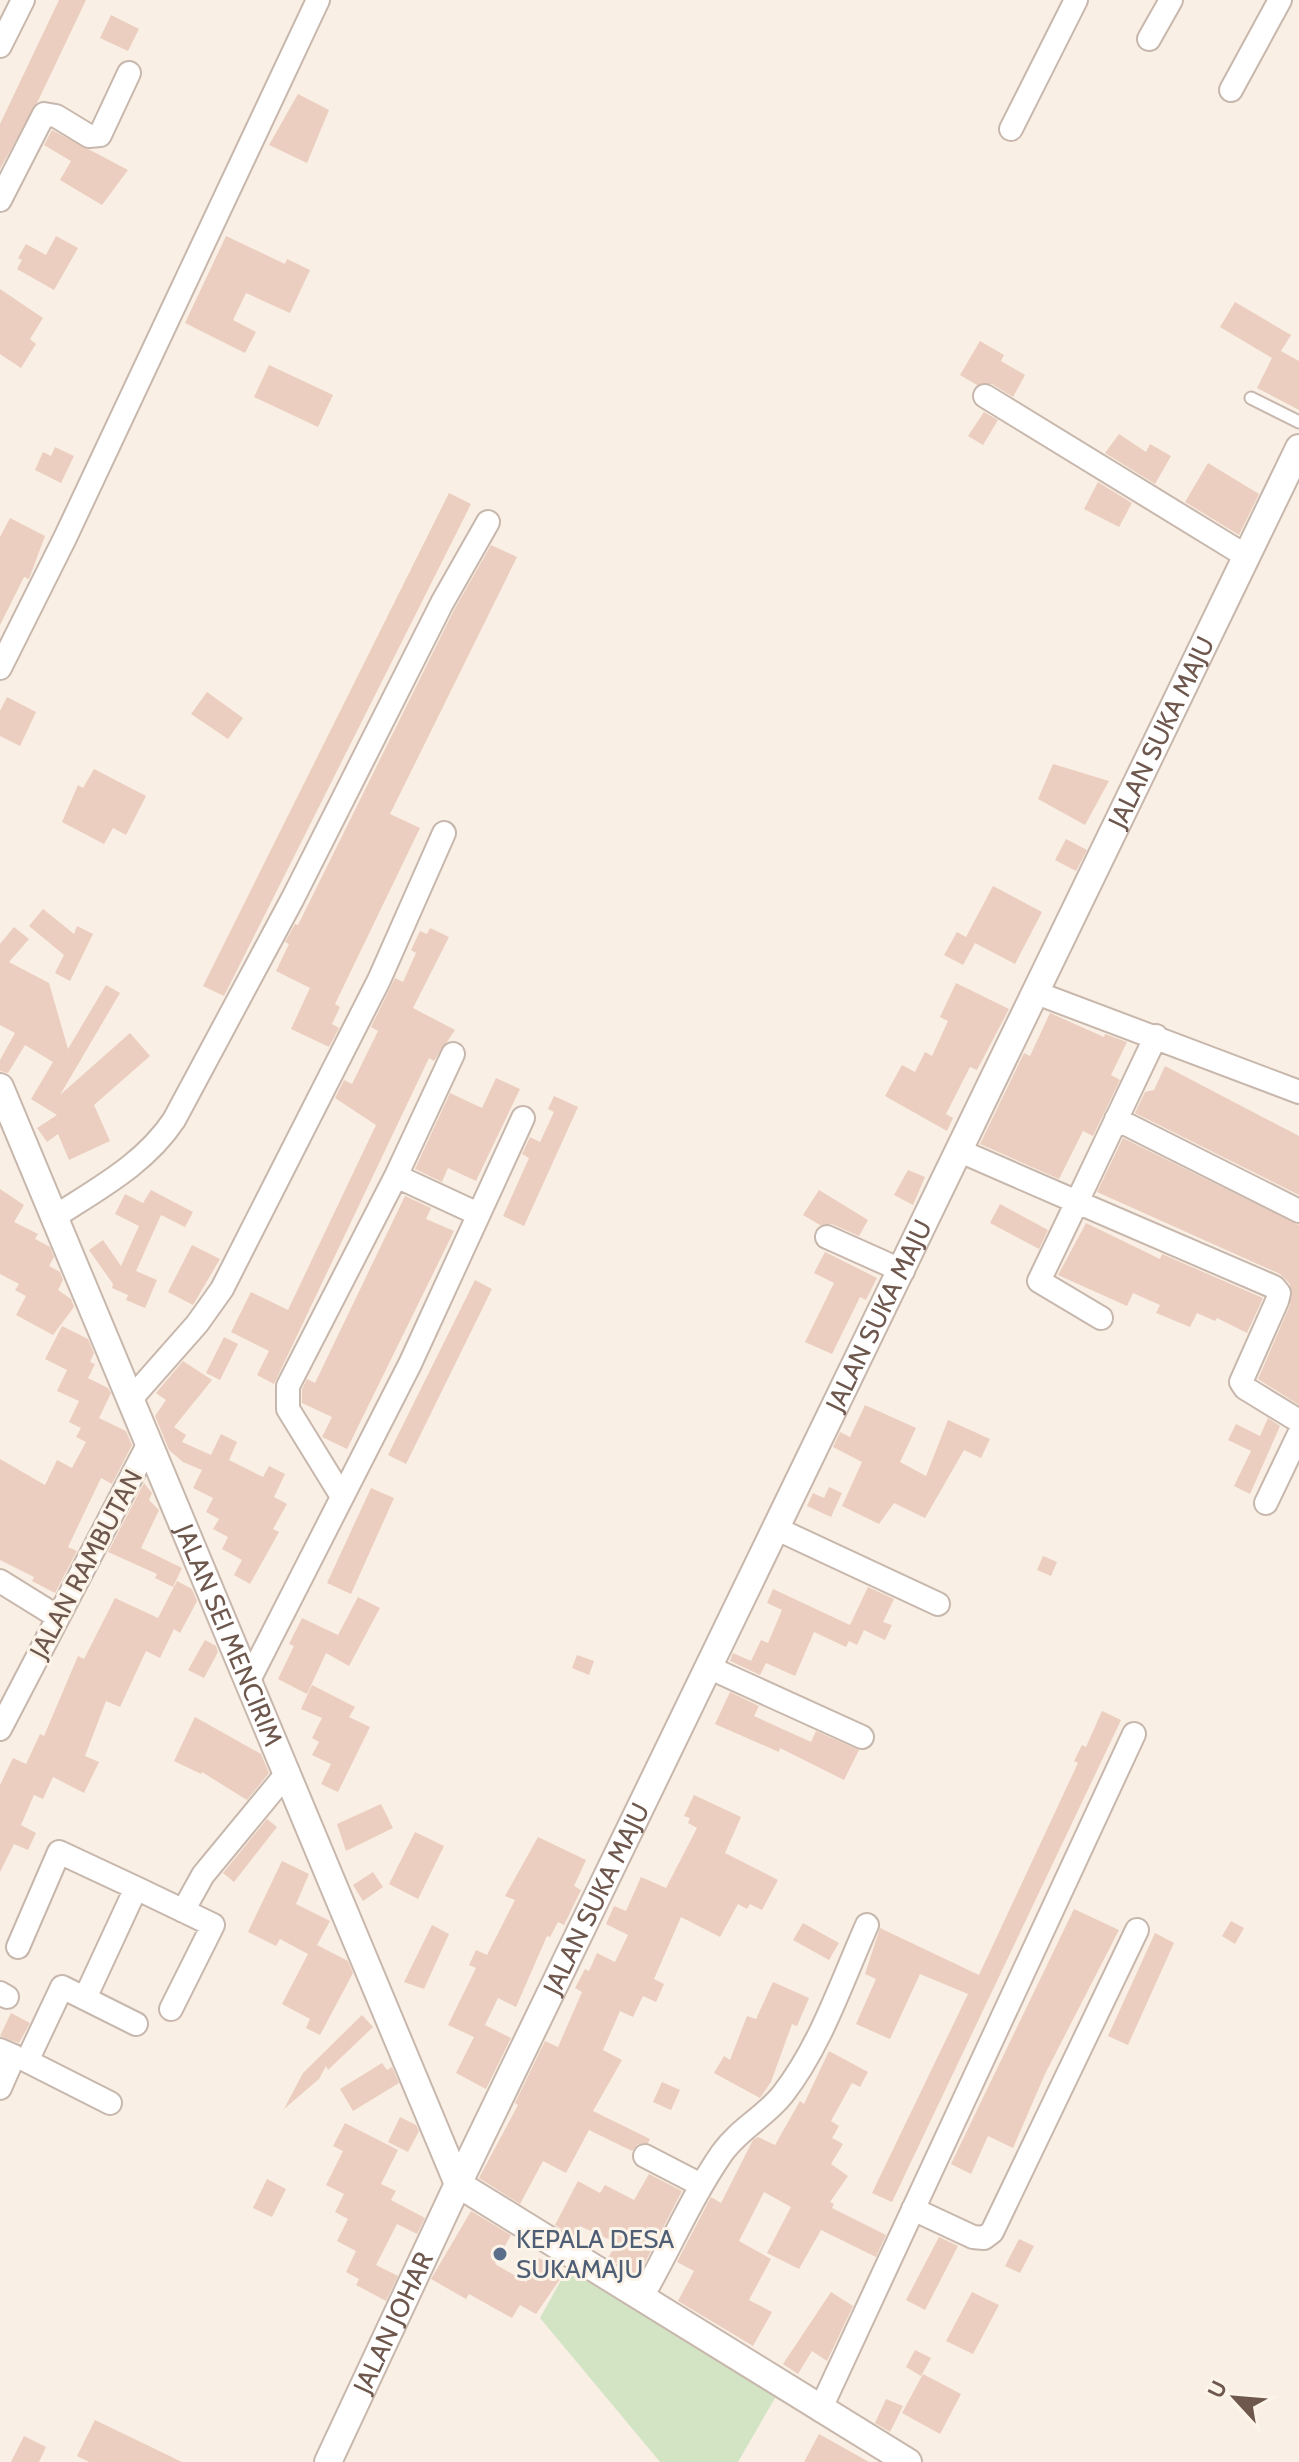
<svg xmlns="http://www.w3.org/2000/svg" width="1299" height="2462" font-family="Cabin,sans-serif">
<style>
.green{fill:#d3e4c5}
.building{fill:#ebcebf}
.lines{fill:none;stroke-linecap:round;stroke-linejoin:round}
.service-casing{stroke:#c8b7ac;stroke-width:15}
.minor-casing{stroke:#c8b7ac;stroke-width:26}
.tertiary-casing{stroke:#c8b7ac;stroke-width:30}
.service{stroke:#fff;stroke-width:11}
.minor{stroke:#fff;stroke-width:22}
.tertiary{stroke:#fff;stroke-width:26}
.service-dot{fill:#5c6f8a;stroke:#fcf4e9;stroke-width:3}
.labels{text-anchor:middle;stroke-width:6;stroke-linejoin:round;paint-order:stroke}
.street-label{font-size:26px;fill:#6e574d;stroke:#fcf4e9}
.service-label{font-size:26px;fill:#4e5e75;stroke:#fcf4e9;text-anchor:start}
</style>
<rect width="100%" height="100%" fill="#f9efe4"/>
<path class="green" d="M570,2264L782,2386L738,2462H660L540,2318Z"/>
<path class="building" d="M59,0H86L38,101L0,169V124Z
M111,15L139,29L128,51L100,38Z
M298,94L329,110L307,163L269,145Z
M52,130L128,170L102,205L60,180L71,161L44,145Z
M56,236L78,248L54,290L17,269L22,260L18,258L26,244L46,255Z
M226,236L285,264L287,259L310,270L290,313L246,293L233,320L256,332L245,353L185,323Z
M0,289L43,318L30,339L36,344L21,368L0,354Z
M1235,302L1291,335L1281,351L1299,361V410L1257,388L1272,358L1220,327Z
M980,341L1004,355L1001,361L1025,375L1013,397L992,384L977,385L960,375Z
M269,365L333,395L318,427L254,397Z
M984,412L998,420L983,445L968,436Z
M1119,434L1146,452L1150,444L1171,456L1155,484L1105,453Z
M55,447L74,456L61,483L35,470L43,452L51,456Z
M1208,463L1259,494L1239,535L1185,502Z
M1098,482L1132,503L1119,527L1084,509Z
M449,493L471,504L224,996L203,986Z
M10,518L45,536L29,579L24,577L0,625V537Z
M491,545L517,557L390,814L420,828L335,1004L340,1007L332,1024L339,1028L329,1047L291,1029L310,988L276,971L289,944L285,942L295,924L298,925L454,610Z
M207,692L243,718L228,739L191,714Z
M7,697L36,712L20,746L0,736V711Z
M1053,764L1109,781L1085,825L1038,799Z
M94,769L146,796L126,835L113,828L104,844L62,822L78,785L83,788Z
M1066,839L1087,850L1076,871L1055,860Z
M993,886L1042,912L1015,964L975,943L963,965L944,955L957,932L966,937Z
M43,909L74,934L77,926L93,934L70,981L55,973L64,955L29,926Z
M14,927L29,939L9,962L49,983L68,1049L106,985L120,993L60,1095L130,1033L150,1056L94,1105L110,1141L69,1160L58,1134L47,1142L37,1128L57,1115L31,1099L53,1062L25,1045L8,1073L0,1071V1060L15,1033L0,1025V944Z
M430,928L449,937L413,1008L455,1030L434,1061L429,1058L274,1384L257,1375L269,1351L231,1332L251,1292L288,1310L376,1125L335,1098L344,1080L352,1084L378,1031L371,1027L395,978L403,982L416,953L411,950L420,931L427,934Z
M956,983L1009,1009L977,1070L970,1067L946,1114L953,1118L947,1131L885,1096L902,1065L915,1072L925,1052L932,1056L948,1021L940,1017Z
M1050,1013L1104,1037L1105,1034L1127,1042L1111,1075L1120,1080L1093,1136L1083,1131L1059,1179L980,1144L1024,1053L1030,1056Z
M1165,1066L1299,1136V1195L1135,1113L1145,1092L1154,1090Z
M496,1078L520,1089L476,1181L448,1168L442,1182L415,1169L450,1093L482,1108Z
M554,1096L578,1107L524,1226L503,1216L529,1158L522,1154L530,1137L540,1142L554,1112L548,1109Z
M1123,1138L1299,1225V1405L1258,1379L1290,1305V1284L1280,1274L1097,1192Z
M908,1170L925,1177L913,1205L894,1195Z
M0,1189L24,1205L14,1222L38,1234L35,1239L50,1247L54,1257L49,1266L60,1272L63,1280L58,1290L71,1299L74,1307L53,1335L16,1315L26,1296L15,1290L19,1284L0,1274Z
M151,1190L193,1212L185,1227L161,1215L136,1271L157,1280L145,1308L126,1300L128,1295L112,1288L113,1284L89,1250L103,1240L121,1266L139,1226L115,1214L125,1194L143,1203Z
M819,1190L868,1220L859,1236L832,1224L820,1225L803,1215Z
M405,1196L431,1208L426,1219L454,1231L347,1449L322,1437L332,1417L302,1403V1389L307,1379L315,1383Z
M1000,1204L1048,1230L1039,1249L990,1223Z
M1086,1223L1160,1259L1162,1254L1263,1298L1247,1333L1217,1318L1215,1321L1197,1313L1190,1327L1156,1313L1160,1305L1133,1293L1127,1306L1058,1275Z
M192,1245L220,1259L193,1305L168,1292Z
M825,1252L877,1278L866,1300L860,1297L832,1354L805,1342L834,1283L814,1273Z
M475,1280L492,1289L406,1464L388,1455Z
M62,1326L88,1339L94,1353L90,1362L95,1364L88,1378L108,1388L111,1393L99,1418L126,1431L132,1445L112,1484L101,1478L68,1547L77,1551L55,1593L32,1581L34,1577L0,1560V1459L45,1485L57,1460L72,1468L86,1442L76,1437L81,1428L69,1422L79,1401L57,1391L67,1370L45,1359Z
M224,1337L238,1344L220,1380L206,1373Z
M183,1361L212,1380L174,1427L186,1435L182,1442L211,1455L221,1434L237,1442L229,1460L263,1477L269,1466L285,1474L274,1497L287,1504L273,1529L279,1532L250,1584L234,1575L242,1560L222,1549L228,1537L213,1529L219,1519L206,1512L213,1498L193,1488L202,1470L183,1462L169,1450L155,1416L166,1400L156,1393Z
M865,1405L916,1428L900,1462L926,1476L948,1420L990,1439L981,1458L964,1450L925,1518L894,1503L879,1524L842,1506L862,1462L833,1447L840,1432L850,1437Z
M1268,1418L1280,1426L1250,1494L1234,1486L1251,1451L1228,1440L1236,1424L1260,1436Z
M144,1483L152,1493L149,1500L159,1510L141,1548L182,1568L173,1587L155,1578L157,1574L108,1552Z
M829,1487L842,1493L831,1517L807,1506L813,1493L824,1498Z
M371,1488L394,1498L351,1594L327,1583Z
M1043,1556L1057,1562L1051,1576L1037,1570Z
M177,1581L192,1589L197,1601L180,1633L174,1629L160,1658L146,1651L120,1707L106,1701L85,1756L99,1762L84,1793L53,1777L43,1799L34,1795L21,1825L36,1833L28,1850L14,1844L0,1872V1785L13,1758L26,1764L40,1734L44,1736L78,1656L84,1659L115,1598L158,1618Z
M868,1587L894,1599L883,1622L892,1625L885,1640L864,1630L857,1645L849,1641L846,1647L814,1632L795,1676L766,1663L760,1675L730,1661L733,1653L751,1661L761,1640L768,1643L782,1610L767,1603L773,1589L850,1625Z
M358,1597L380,1608L349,1666L326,1653L307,1694L278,1679L294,1646L289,1644L302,1618L338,1635Z
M205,1640L216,1646L218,1652L204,1678L188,1670Z
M577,1655L594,1661L589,1675L572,1668Z
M312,1685L355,1707L349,1717L370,1727L338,1792L321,1784L331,1764L312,1755L319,1742L312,1738L322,1718L301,1709Z
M730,1692L759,1706L754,1716L811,1742L816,1731L859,1750L844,1780L780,1748L779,1752L715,1724Z
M1102,1711L1121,1720L892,2202L872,2193L968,1994L920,1974L890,2039L856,2024L876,1979L865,1974L880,1928L979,1975L1078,1763L1074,1761L1082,1745L1086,1747Z
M195,1717L261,1754L269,1773L247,1800L202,1772L201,1774L174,1761Z
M694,1795L741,1817L725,1853L778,1880L762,1910L750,1904L747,1909L738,1904L720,1937L681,1917L654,1979L664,1984L656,2002L643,1996L633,2017L620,2011L603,2050L622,2060L593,2111L650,2139L648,2143L638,2144L632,2151L589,2130L566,2173L543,2161L520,2204L479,2178L518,2105L515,2103L545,2041L558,2047L582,1992L575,1988L585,1969L589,1971L597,1953L615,1962L628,1935L606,1924L614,1906L626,1911L641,1877L666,1888L697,1828L688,1823L690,1818L684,1816Z
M381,1804L393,1828L346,1851L337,1824Z
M267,1819L277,1827L234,1882L223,1873Z
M415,1832L444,1846L418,1899L389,1884Z
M538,1837L586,1860L574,1886L581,1890L564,1925L558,1922L550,1937L547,1936L516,2007L498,1998L485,2025L511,2038L486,2089L456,2073L474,2037L448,2025L476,1968L469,1965L476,1950L487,1955L515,1900L505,1896Z
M282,1861L309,1874L296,1904L330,1921L317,1945L348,1961L353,1973L320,2035L306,2028L310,2019L282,2004L308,1954L280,1939L276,1946L248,1932Z
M373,1872L383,1887L363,1901L353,1885Z
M1074,1909L1119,1930L1045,2074L1013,2148L988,2136L971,2174L951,2164Z
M1231,1921L1244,1928L1235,1944L1222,1936Z
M803,1923L839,1943L829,1960L793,1940Z
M432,1925L449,1934L424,1989L404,1982Z
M1155,1933L1174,1943L1128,2045L1108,2036Z
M773,1982L809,1998L797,2026L792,2024L771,2082L760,2098L714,2073L724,2056L730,2060L747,2016L756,2019Z
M11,2013L30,2023L19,2043L0,2036Z
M362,2015L373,2027L328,2070L326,2066L319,2079L284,2109L303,2073Z
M829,2051L868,2072L860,2087L852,2083L831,2121L839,2126L832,2138L843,2144L831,2164L848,2176L830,2202L834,2204L832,2208L886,2235L876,2257L821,2230L799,2269L767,2253L791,2207L764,2192L739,2241L771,2259L749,2300L772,2312L753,2346L678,2301L694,2271L677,2262L711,2197L721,2203L753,2140L758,2137L775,2145L800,2101L804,2104Z
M382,2063L387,2070L392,2067L399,2083L353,2111L340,2089Z
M662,2082L680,2090L671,2110L653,2102Z
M400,2117L416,2125L419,2131L408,2152L388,2142Z
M345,2123L398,2150L381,2184L396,2191L391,2200L425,2218L417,2234L397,2224L376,2265L398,2276L386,2301L356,2285L359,2279L346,2272L356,2251L337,2241L348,2219L335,2212L344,2194L326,2185L343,2151L333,2146Z
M649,2174L682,2191L638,2276L608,2258L617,2243L580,2226L574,2237L555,2225L578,2181L600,2193L605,2185L634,2200Z
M267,2179L286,2189L272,2217L253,2208Z
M471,2211L511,2235L495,2264L526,2282L539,2258L565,2272L536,2314L520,2305L512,2318L469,2294L466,2299L431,2279Z
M939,2237L958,2246L925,2310L906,2300Z
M1019,2239L1034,2246L1020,2273L1005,2266Z
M831,2292L853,2306L827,2361L812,2351L798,2374L783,2364Z
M972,2292L999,2305L973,2354L946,2341Z
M915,2350L931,2358L921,2376L906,2367Z
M923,2374L961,2394L940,2434L902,2413Z
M886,2399L903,2406L890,2432L875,2423Z
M95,2420L182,2462H89L77,2456Z
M819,2434L869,2462H804Z
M24,2436L46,2447L39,2462H11Z"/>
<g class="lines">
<g class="service-casing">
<path id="service" d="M1251,398L1299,422"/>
</g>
<g class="minor-casing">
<path id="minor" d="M1149,39L1171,0
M0,46L23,0
M1231,90L1280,0
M1011,129L1076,0
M0,200L44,114L56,116L89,136L100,135L129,73
M985,396L1246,556
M0,668L65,538L318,0
M1034,992L1299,1092
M1156,1036L1077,1202L1274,1287L1279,1293L1277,1301L1241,1382L1245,1388L1299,1421
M1116,1119L1299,1211
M960,1151L1077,1202L1039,1281L1101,1318
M396,1176L476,1213
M53,1218C97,1189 144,1165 174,1120L293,898L442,603L488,522
M827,1237L903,1271
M130,1400L197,1324L222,1289L379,980L444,833
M341,1495L288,1409V1386L396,1176L453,1054
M1266,1503L1299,1434
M775,1528L938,1604
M0,1581L58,1617
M708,1667L862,1737
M249,1680L410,1364L523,1118
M0,1729L149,1443
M136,1888L213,1925L171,2009
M183,1911L203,1875L288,1772
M18,1947L59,1852L136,1888L85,1998
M0,1993L7,1997
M0,2050L14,2056L0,2088
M110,2103L27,2061L62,1987L136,2024
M645,2156L701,2185
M913,2209L973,2237L984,2238L992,2232L1137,1930
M642,2297C669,2250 691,2198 722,2153C740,2128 765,2117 783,2094C821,2045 842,1981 867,1925
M820,2410L1134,1734"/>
</g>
<g class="tertiary-casing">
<g id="tertiary">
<path id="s1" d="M0,1087L458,2184"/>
<path d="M458,2184L908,2462"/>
<path id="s2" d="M328,2462L458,2184L1299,448"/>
</g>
</g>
<use href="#service" class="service"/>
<use href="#minor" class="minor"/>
<use href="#tertiary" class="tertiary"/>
</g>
<circle class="service-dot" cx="500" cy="2254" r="8"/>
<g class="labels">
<g class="street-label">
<text dy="9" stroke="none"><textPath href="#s2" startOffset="1920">JALAN SUKA MAJU</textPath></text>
<text dy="9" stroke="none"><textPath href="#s2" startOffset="1272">JALAN SUKA MAJU</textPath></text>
<text transform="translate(86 1564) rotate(-62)" y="9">JALAN RAMBUTAN</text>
<text dy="9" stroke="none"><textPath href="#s1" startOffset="594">JALAN SEI MENCIRIM</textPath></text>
<text dy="9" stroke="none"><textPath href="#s2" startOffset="624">JALAN SUKA MAJU</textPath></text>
<text dy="9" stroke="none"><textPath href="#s2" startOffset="154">JALAN JOHAR</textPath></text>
</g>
<g class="service-label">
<text x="516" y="2248">KEPALA DESA<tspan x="516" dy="30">SUKAMAJU</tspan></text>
</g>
</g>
<g transform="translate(1235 2398) rotate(296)" stroke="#fcf4e9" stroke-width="6" paint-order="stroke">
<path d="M0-6L14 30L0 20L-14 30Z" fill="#6e574d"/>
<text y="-12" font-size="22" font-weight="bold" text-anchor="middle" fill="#6e574d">U</text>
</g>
</svg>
